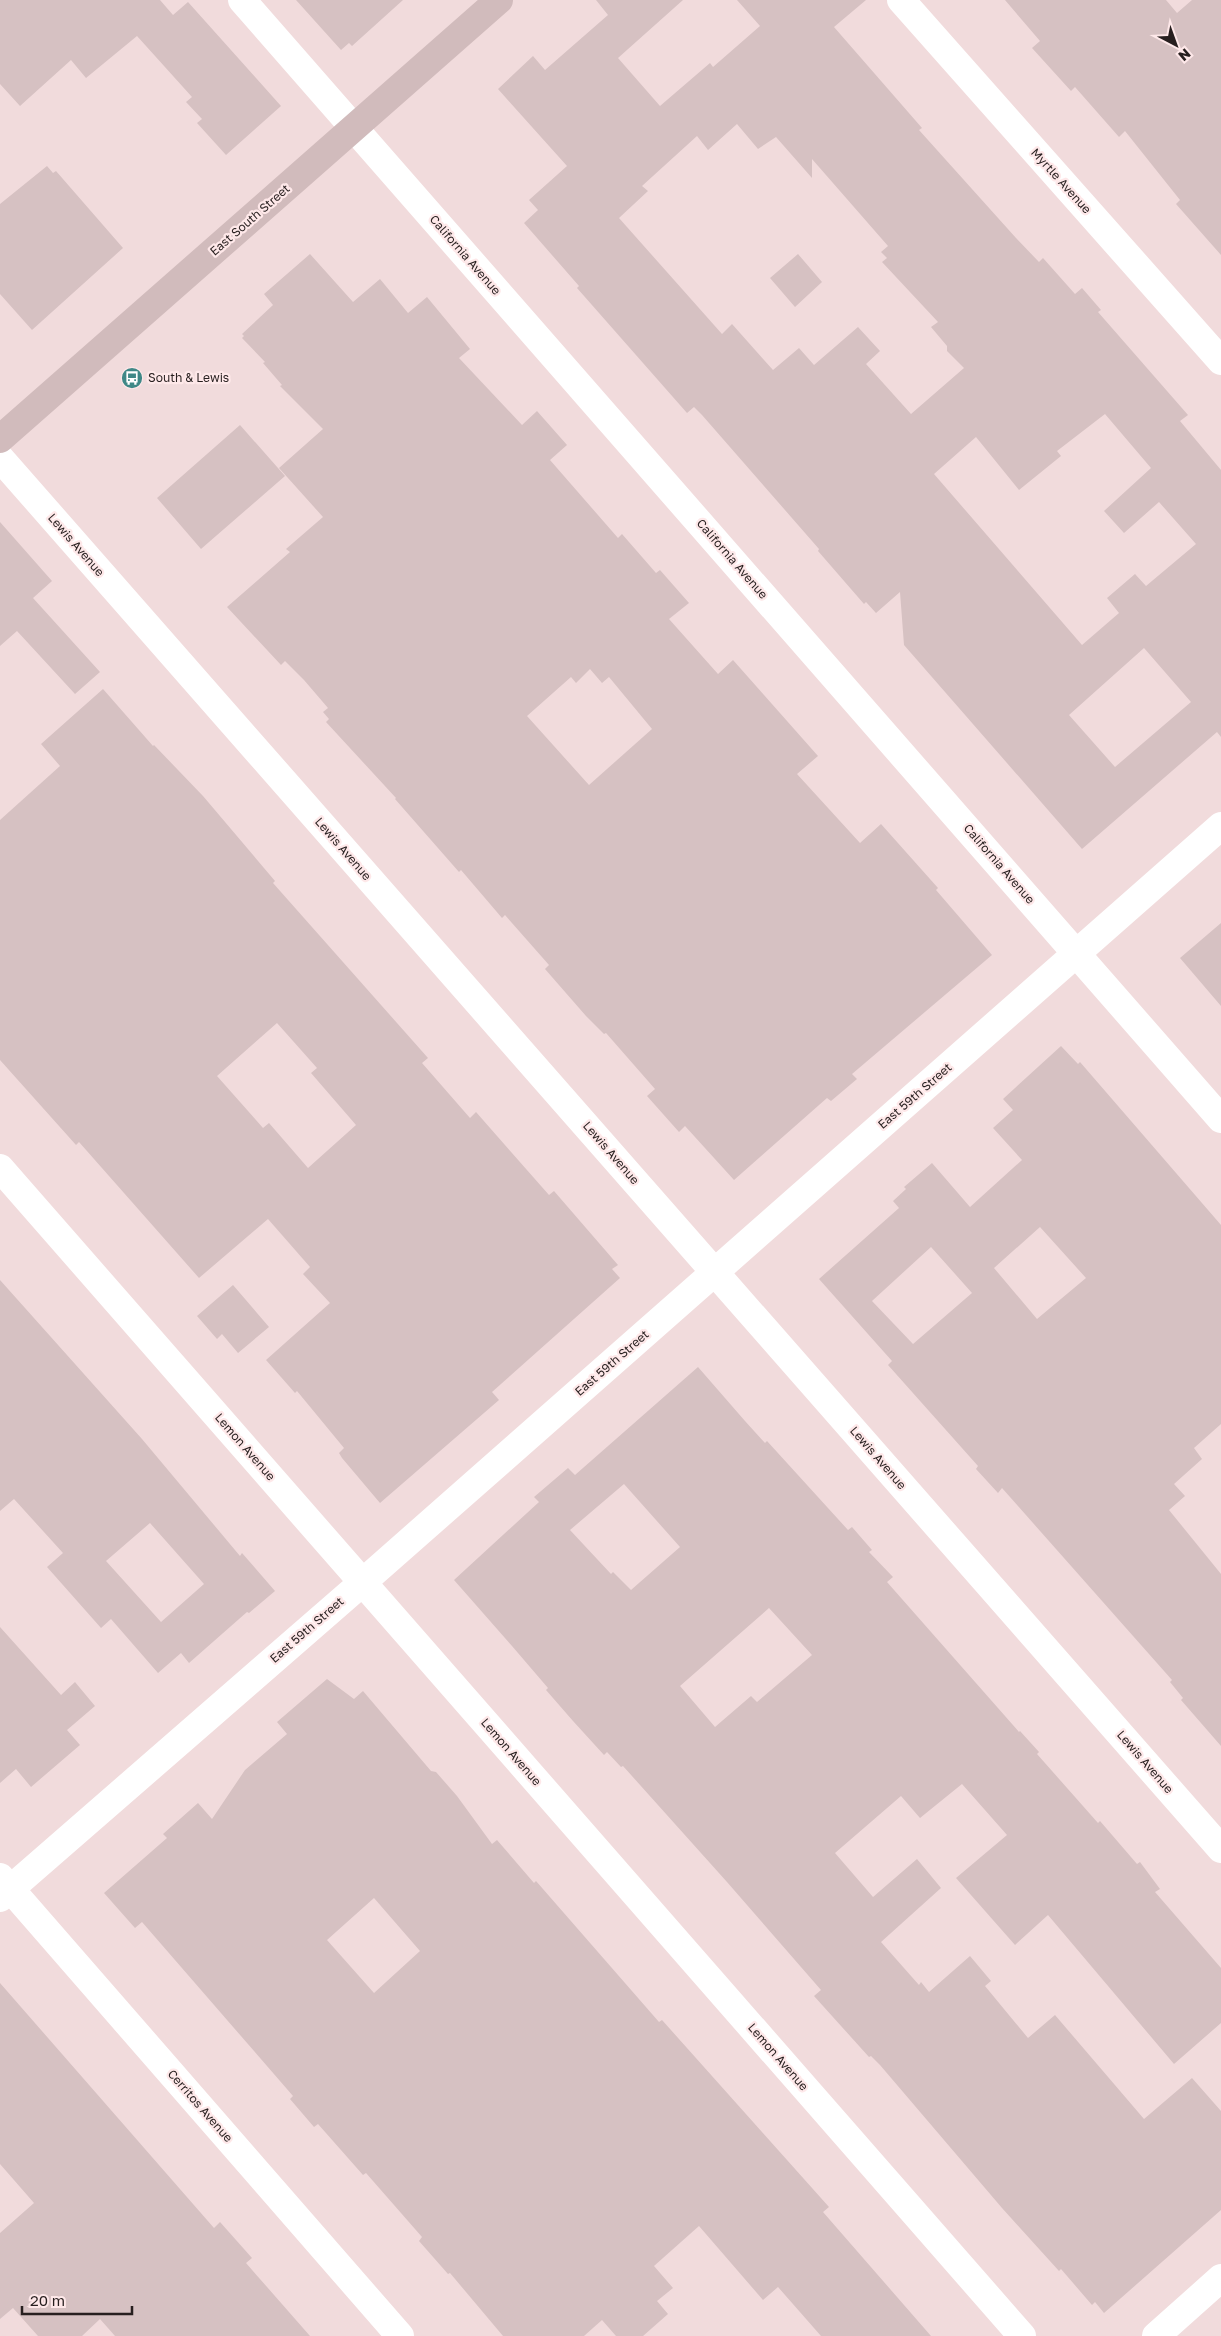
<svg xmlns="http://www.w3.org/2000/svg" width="1221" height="2336" font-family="'Golos Text',sans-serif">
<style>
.building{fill:#d6c1c2;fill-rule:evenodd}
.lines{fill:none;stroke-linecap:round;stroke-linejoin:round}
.street{stroke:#fff;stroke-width:28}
.secondary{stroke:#d1bbbc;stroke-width:28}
.labels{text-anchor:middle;stroke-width:4.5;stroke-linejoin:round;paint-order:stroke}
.street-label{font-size:12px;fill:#271f1f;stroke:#fee8e9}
.poi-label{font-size:12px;fill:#271f1f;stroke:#fee8e9;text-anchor:start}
</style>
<rect width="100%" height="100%" fill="#f1dbdc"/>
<path class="building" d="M0,0H160L173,15L188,2L281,106L226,155L197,123L202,119L186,102L192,97L137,36L86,78L71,60L20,106L0,84Z
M296,0H403L352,46L349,43L341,50Z
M596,0H683L618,58L660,106L710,63L713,67L760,26L737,0H866L834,27L922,128L919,130L1016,238L1039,262L1043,258L1075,294L1082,288L1101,310L1098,312L1188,415L1180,421L1221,470V737L1217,732L1082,849L904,645L900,592L876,613L866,602L864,604L818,551L819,549L702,415L694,407L687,413L577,288L579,286L524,223L538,210L529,200L567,166L498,89L533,56L545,70L608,15ZM737,124L758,149L776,137L812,178V159L888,246L881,252L887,258L882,262L938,322L931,327L947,346V351L964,368L911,414L866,364L880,351L858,327L814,365L799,348L773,370L732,324L722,334L619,218L648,191L642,186L697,136L708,150ZM1105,414L1151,468L1104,511L1124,533L1159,502L1196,544L1146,586L1135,574L1107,598L1119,613L1082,645L934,474L976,437L1019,490L1061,456L1057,451ZM1144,648L1191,702L1115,767L1069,715Z
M1005,0H1166L1177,13L1192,0H1221V255L1176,204L1180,200L1125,131L1119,137L1075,87L1071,91L1032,48L1040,41Z
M47,166L53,173L56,171L123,248L32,330L0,294V204Z
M310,254L353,302L380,279L408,313L427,297L470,349L459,358L522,425L537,411L567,445L550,460L618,538L622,534L656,573L660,570L689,603L669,619L718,674L733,660L818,756L797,774L860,843L881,824L938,888L936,890L992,955L852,1074L857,1079L831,1101L827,1098L734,1180L685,1126L679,1132L647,1096L655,1089L606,1033L604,1034L586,1016L545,969L549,965L505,915L502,918L461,870L459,872L395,799L396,798L326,722L329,719L323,712L328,708L304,680L285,661L281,665L227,607L290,552L286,549L323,517L279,468L323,429L280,386L282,385L263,363L265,362L242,338L244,336L242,334L273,305L264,294ZM590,669L602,683L609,677L652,729L589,785L527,716L571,677L576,683Z
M798,254L822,282L795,307L770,278Z
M240,425L285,476L201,549L157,498Z
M0,522L52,581L33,598L100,672L75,694L17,631L0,646Z
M103,689L153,746L154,745L203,796L275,881L273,883L428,1058L422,1063L470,1118L476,1112L549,1195L554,1191L618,1265L612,1269L620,1278L492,1392L499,1400L380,1503L342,1458L339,1453L344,1448L297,1391L295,1393L266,1360L330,1303L303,1274L310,1267L268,1219L199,1278L79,1142L76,1145L0,1060V820L60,766L41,744ZM277,1023L317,1068L311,1073L356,1125L308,1168L269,1123L263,1128L217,1076Z
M1221,923V1006L1180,958Z
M1061,1046L1078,1064L1080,1062L1221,1225V1424L1194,1448L1202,1459L1174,1484L1185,1496L1169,1510L1221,1574V1746L1181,1700L1183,1698L1170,1682L1172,1680L1002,1488L998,1493L976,1469L978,1466L888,1365L892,1361L819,1279L899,1208L893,1201L906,1189L904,1187L932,1163L970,1207L1022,1160L993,1128L1013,1110L1003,1099ZM1040,1227L1086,1278L1037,1319L994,1268ZM931,1247L972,1293L913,1344L872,1301Z
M0,1280L142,1439L240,1556L242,1553L275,1591L249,1613L247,1612L189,1663L181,1653L158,1673L111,1619L101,1628L47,1567L63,1553L14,1499L0,1511ZM150,1523L204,1584L161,1622L106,1561Z
M233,1285L269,1327L238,1353L222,1334L217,1339L197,1316Z
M698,1367L745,1421L765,1443L767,1441L848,1530L852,1527L872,1550L869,1552L893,1577L887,1582L1019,1732L1020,1731L1039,1752L1037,1754L1098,1823L1100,1821L1137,1864L1140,1862L1160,1889L1155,1892L1221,1968V2023L1174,2064L1048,1915L1015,1945L956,1878L1007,1835L962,1784L920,1818L901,1796L835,1853L873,1897L917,1859L941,1888L881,1942L919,1985L921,1982L929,1992L970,1956L991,1981L985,1986L1028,2038L1055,2015L1144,2119L1192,2078L1221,2111V2210L1104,2313L1095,2302L1092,2305L1061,2269L1059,2271L1002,2208L880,2065L871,2056L869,2057L814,1996L821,1990L727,1882L623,1766L621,1767L607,1752L604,1755L573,1721L546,1690L548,1688L512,1646L454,1580L539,1502L534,1497L568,1468L575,1475ZM624,1484L680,1547L631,1590L613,1572L611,1574L570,1530ZM769,1608L812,1655L757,1702L751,1696L715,1727L680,1686Z
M0,1627L61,1695L75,1682L95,1706L67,1730L80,1745L31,1787L16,1769L0,1783Z
M327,1679L354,1699L363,1691L431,1771L436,1772L457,1796L492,1844L497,1840L534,1883L536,1881L659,2022L662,2020L829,2207L823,2212L931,2336H821L778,2287L763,2300L699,2226L654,2266L673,2288L657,2301L668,2314L643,2336H616L602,2320L584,2336H503L450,2273L448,2274L419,2241L422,2237L366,2173L363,2175L318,2124L314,2127L290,2099L293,2096L142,1922L135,1928L104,1893L167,1838L163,1834L198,1803L212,1819L245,1770L287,1734L277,1722ZM374,1898L420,1951L374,1993L327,1940Z
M0,1983L214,2228L220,2222L252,2258L246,2263L310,2336H115L100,2319L82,2336H38L13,2308L0,2319V2233L34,2203L0,2164Z"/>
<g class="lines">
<path class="street" d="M242,0L1221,1119
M901,0L1221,361
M0,458L1221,1849
M0,1168L1022,2336
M0,1877L400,2336
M0,1898L363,1582L1221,826
M1156,2336L1221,2278"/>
<path class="secondary" d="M0,439L499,0"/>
</g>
<defs>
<g id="bus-disc" transform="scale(1.125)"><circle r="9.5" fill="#3f8887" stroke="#fee8e9"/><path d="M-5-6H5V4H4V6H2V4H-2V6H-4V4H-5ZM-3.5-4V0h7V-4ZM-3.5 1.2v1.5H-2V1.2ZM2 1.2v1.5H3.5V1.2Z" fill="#fff"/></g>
</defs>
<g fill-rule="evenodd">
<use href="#bus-disc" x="132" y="378"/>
</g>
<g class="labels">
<g class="street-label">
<text transform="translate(1061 181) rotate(48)" y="4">Myrtle Avenue</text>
<text transform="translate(250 220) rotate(-41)" y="4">East South Street</text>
<text transform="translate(465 255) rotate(49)" y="4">California Avenue</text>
<text transform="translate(76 545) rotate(49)" y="4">Lewis Avenue</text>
<text transform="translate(732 559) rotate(49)" y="4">California Avenue</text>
<text transform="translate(343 849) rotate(49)" y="4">Lewis Avenue</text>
<text transform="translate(999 864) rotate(49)" y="4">California Avenue</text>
<text transform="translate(915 1096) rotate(-41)" y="4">East 59th Street</text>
<text transform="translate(611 1153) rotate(49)" y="4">Lewis Avenue</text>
<text transform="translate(612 1363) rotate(-41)" y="4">East 59th Street</text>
<text transform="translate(245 1447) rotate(49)" y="4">Lemon Avenue</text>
<text transform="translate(878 1458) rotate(49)" y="4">Lewis Avenue</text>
<text transform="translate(307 1630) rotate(-41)" y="4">East 59th Street</text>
<text transform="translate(511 1752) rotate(49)" y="4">Lemon Avenue</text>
<text transform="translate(1145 1762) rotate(49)" y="4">Lewis Avenue</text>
<text transform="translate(778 2057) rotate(49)" y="4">Lemon Avenue</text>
<text transform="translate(200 2106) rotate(49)" y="4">Cerritos Avenue</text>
</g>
<g class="poi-label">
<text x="148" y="382">South &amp; Lewis</text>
</g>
</g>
<g transform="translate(1176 45) rotate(139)" stroke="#fee8e9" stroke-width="4" paint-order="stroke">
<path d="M0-4L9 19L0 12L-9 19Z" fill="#271f1f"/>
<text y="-8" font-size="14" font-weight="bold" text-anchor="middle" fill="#271f1f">N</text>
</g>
<path d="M22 2306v8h110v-8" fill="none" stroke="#271f1f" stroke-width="2.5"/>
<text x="30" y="2306" font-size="15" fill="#271f1f" stroke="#fee8e9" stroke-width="4" paint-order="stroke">20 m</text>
</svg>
